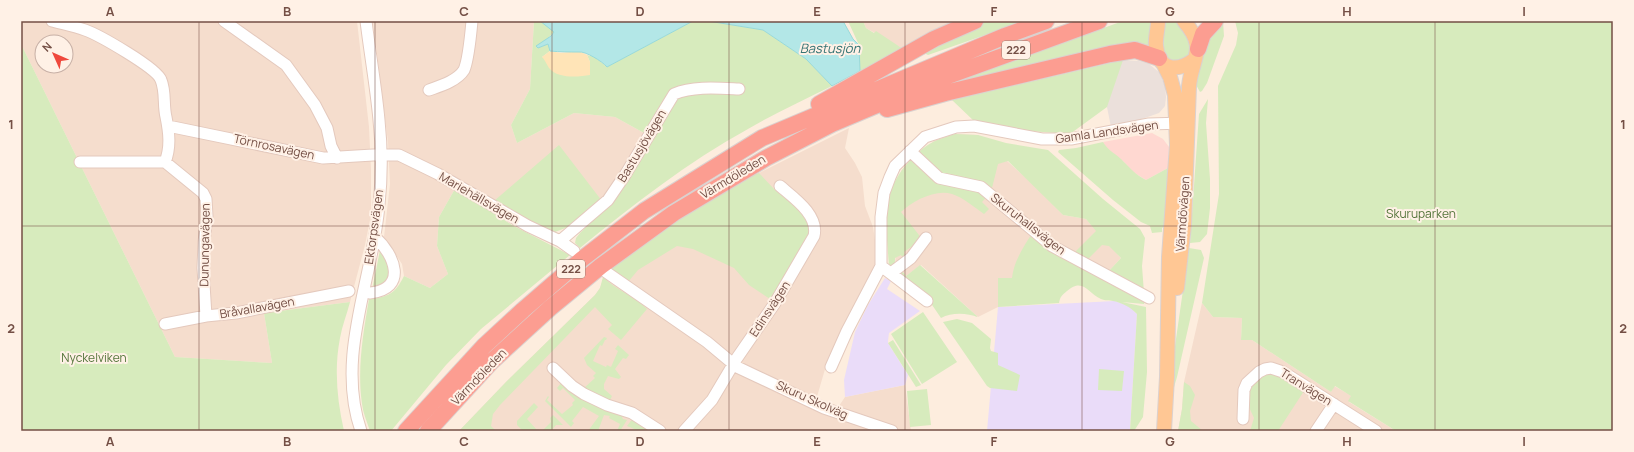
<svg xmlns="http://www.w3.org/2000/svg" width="1634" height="452" font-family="Manrope,sans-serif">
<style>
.residential{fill:#f5ddcd;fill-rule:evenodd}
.commercial{fill:#ffd8d1}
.industrial{fill:#ebe0db}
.education{fill:#eadcf9}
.green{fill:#d7ebbd}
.sand{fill:#ffe4b7}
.water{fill:#b3e7e7;stroke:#98dada}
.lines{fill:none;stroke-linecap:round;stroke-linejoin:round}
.minor-casing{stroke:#e4c9bd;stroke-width:13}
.major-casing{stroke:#dbd1cf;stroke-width:16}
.highway-casing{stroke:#dbd1cf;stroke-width:18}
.minor{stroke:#fff;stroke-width:11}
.major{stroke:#ffc794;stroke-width:14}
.highway{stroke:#fc9d91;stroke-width:16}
.grid{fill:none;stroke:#744f45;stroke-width:1;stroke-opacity:0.55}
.labels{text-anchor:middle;stroke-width:4;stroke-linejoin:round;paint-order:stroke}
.shield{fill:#fff1e6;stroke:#9e8075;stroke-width:1}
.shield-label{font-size:11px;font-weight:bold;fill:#744f45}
.street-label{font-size:12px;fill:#744f45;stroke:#fff1e6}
.park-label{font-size:12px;fill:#55753b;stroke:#fff1e6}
.water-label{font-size:13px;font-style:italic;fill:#367474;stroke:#fff1e6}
.neatline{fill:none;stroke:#744f45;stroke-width:1.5}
.grid-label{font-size:13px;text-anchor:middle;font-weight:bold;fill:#744f45}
</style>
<rect width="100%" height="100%" fill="#fdedde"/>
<path class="residential" d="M21,21H357L369,127L371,170V215L365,245L350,302L264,313L272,363L175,357L21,44ZM42,42H66V66H42Z
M373,21H534L530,89L511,125L517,143L574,113L615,117L644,133L623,174L602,201L555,232L511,212L464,182L456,187L439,217L437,246L448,274L430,288L404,276L402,264L384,237L390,184L388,142Z
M863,21H962L903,49L866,28Z
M849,128L845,148L855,163L862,177L865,206L873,227L876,246V263L872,279L857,309L828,359L816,400L837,409L845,397L905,385L911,431H459L506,382L595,295L600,288L606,272L739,181L759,173Z
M955,134L978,135L1035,186L1063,215L1086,219L1121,258L1107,273L1012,278H998V307L978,317L921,265L906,276L895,266L901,171L907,163L934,141Z
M1202,303L1213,317L1242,318L1241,340H1252L1331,392L1334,386L1352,396L1349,402L1396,431H1178L1182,409L1184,382Z"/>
<path class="commercial" d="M1152,133L1163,139L1169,147L1168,168L1146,180L1133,172L1124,162L1106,148L1103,142Z"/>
<path class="industrial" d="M1123,60L1139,61L1149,64L1160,73L1165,87L1166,97L1165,106L1159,113L1139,120L1111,127L1107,107L1105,64Z"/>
<path class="education" d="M885,278L891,281L887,289L920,311L889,333L888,341V343L908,375L905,385L845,397L844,380L855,332L868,305Z
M1115,301L1129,306L1137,314L1130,431H987L998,307Z"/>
<path class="green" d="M534,21H542L554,32L538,48L548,44L550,51L542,57L590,62L587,55L595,57L607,67L693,21H708L763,30L806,59L832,86C804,100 775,113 748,129C688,162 634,204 580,248L575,243L576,238L580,233L611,202L644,133L615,117L574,113L517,143L511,125L530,89Z
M848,21H863L866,28L874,33L876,31L903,49L860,71L859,45Z
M985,21H1025L928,55L924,53Z
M1123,21H1151L1149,46L965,81L962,79Z
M1164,21H1176L1183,29L1192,46L1188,59L1173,62L1165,57L1162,41Z
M1222,21H1223L1224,36L1207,83L1202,91L1200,92L1195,83L1208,38Z
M1235,21H1613V431H1396L1348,401L1351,396L1335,386L1331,392L1252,340H1241L1242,318L1213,317L1202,303L1219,194L1218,86L1236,45L1238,33Z
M21,44L175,357L272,363L264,313L350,302C347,314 342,326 340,338C334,369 337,400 344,431H21Z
M1123,60L1107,107L1070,134L1029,131L975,122L952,100Z
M1208,99L1206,123L1210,179V208L1207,234L1200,242L1190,243L1199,114Z
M955,134L978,135L1006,143L1048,150L1103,199L1140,229L1145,238L1142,266L1144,293L1107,273L1121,258L1109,246L1102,245L1084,263L1072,255L1096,231L1086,219L1063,215L1008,161L998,164L991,192L982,202L989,209L984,214C974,207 964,198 952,194C935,189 913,201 901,212L919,235L921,239L914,249L911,247L904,252L906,259L904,260L901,255L895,258V266L889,268C888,246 884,222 888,200C892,178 915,150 935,141C941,138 949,136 955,134Z
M1103,142C1108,151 1117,154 1124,162C1131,169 1136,175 1146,180L1168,168L1164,227L1162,228V232L1152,233L1150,226L1141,222L1113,200L1058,152L1059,150L1076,148Z
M559,145L602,201L576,224L555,232L534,224L494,201Z
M759,173L775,190L789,198L807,216L812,232L773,301L749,285L734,268L693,249L677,246L638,270L628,282L611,268L669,226L739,181Z
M456,187L512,225L570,255L481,329L446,365L391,431H370C367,422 363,413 362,404C357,369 363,334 369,299C388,297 395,294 404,276L430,288L448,274L437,246L439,217Z
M1031,235L1146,298L1144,304L1122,302L1146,307L1147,372L1143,417L1134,431H1130L1137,314C1130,307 1123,303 1113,301C1110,300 1105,301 1101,299C1088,293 1083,277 1067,291C1062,295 1060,297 1059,303L998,307V278H1012C1014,262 1022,249 1031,235Z
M1189,248L1201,250L1204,258L1177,377L1171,397V374Z
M380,250C391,269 397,281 372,290Z
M920,265L978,317C967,313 952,312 941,318L928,299L900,275L902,271L906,276Z
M603,277C616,290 635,296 647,309L621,340L608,329L612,325L595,307L500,405L493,414L491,426L496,431H459L506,382L595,295L600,288Z
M923,312L957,362L922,384L891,334Z
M957,319L972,323L991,339L990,348L991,351L998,353V365L1020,375L1017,391L990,388L987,386L943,322Z
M604,337L607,338L606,340H605L602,346L600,345L593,361L606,367L607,365L611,367L618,351L615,349L618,345L629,355L626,359L623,358L615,369L621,377L619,379L608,376L604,384V389L612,396L609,402L581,388L567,377L569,376L584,388L595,378L593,376L596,373L587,365L584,358Z
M893,340L921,385L916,387L888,343Z
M1099,369L1124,371L1122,391L1098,390Z
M1266,373H1277L1304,391L1278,431H1250L1254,418L1248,405L1250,385Z
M563,381L624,415L622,417L623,419L627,420L620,431H617L620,424L609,418L610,416L604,415L598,431H588L599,416L583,407L572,421L574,423L571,427L545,401L548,396L549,397L547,400L562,414L573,405L572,403L575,400L563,388L560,391L557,388Z
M1184,382L1190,386L1195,395L1190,411L1191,421L1203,431H1178L1182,409Z
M927,389L931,425L910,427L907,391Z
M534,403L538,407L527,419L537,430L538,429L540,431H523L517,425V421Z
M553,415L563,425H556L551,431H542L551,422L550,418Z
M633,418L653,431H639L627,426Z"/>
<path class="sand" d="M550,51L561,53L579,51L587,55L590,62V75C578,77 558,79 549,68C547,65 545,60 542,57Z"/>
<path class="water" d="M540,21H693L607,67C602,61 585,51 579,52C569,52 560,52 550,51L548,44L538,48L536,46L551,36L554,32Z
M708,21H843L853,39L859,45L860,71L832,86L806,59L763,30Z"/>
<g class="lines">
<g class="minor-casing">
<path id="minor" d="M52,21C63,24 74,26 85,30C99,35 157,68 161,80C166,92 163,105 166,117C169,132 171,147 165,162L203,193L206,199L207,216L204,242L203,268L206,316
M224,21L286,65L315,105L327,128L331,146L337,158
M429,90C440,86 457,81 464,70C468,61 471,32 472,21
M168,126L323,158L373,155H399L438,174L528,226L560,241L574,251
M910,151L939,178L981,187L1052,246L1149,298
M80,162H165
M560,241L608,200L625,175L674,94C693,86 717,88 739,89
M881,266L927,301
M606,272L707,342L737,367L824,408L892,431
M891,273L911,258L926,238
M370,293C408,289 395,255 375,237
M165,324L206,316L236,313L349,291
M831,367L847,331L881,266V217L884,193L890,177L895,166L925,137L956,127L974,126L1042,139H1071L1149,124L1184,123
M553,368L572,386L584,394L607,405L632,413L660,431
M1243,419L1244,390L1247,383L1259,372L1265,369L1271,368L1283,372L1376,431
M361,431C335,356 373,280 379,205C382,177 382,148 379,120C376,87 370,54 366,21
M684,431L712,400L737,358L775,303L814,236C819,215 794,198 780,186
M1316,431L1334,404"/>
</g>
<g class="major-casing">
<path id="major" d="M1158,21C1158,30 1155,38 1156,46C1159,72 1178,72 1195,59
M1163,63L1170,77L1175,95L1177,145L1169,257L1167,377L1164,431
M1177,288L1184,225L1189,86C1192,56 1208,49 1184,21"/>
</g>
<g class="highway-casing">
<path id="highway" d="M1198,49L1203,34L1215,21
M819,104L934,39L975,21
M887,109L945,93L1110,54L1135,50L1159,58
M406,431L484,346L523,310L582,259L644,211L762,138L1005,36L1046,21
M428,431L492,361L550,308L601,266L674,213L766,158L832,124L934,81L1099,21"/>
</g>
<use href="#minor" class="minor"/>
<use href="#major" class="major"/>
<use href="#highway" class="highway"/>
</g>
<path class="grid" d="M199,21V431M375,21V431M552,21V431M729,21V431M905,21V431M1082,21V431M1259,21V431M1435,21V431M21,226H1613"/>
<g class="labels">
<g class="shield">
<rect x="1002" y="41" width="28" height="18" rx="3"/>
<rect x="557" y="260" width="28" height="18" rx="3"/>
</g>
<g class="shield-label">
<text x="1016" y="54">222</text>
<text x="571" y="273">222</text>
</g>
<g class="street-label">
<text transform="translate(1107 132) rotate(-8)" y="4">Gamla Landsvägen</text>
<text transform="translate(642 146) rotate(-59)" y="4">Bastusjövägen</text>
<text transform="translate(274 147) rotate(12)" y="4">Törnrosavägen</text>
<text transform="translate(733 177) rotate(-31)" y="4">Värmdöleden</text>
<text transform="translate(479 198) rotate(30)" y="4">Mariehällsvägen</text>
<text transform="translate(1183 214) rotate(-86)" y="4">Värmdövägen</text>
<text transform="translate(1028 224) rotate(38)" y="4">Skuruhallsvägen</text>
<text transform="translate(374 227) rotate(-82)" y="4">Ektorpsvägen</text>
<text transform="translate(205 245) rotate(-89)" y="4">Dunungavägen</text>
<text transform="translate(257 308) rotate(-10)" y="4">Bråvallavägen</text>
<text transform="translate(770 309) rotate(-57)" y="4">Edinsvägen</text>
<text transform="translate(479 377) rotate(-46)" y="4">Värmdöleden</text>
<text transform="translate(1306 387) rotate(32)" y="4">Tranvägen</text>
<text transform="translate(812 400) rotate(24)" y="4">Skuru Skolväg</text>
</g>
<g class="park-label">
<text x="1421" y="218">Skuruparken</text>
<text x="94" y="362">Nyckelviken</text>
</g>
<g class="water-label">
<text x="830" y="53">Bastusjön</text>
</g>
</g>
<rect width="1634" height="452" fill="none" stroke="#fff1e6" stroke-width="44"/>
<g transform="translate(54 54) rotate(315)"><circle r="19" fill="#fff1e6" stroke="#c7b0a6"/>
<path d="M0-3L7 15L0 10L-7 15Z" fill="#ef483c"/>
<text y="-6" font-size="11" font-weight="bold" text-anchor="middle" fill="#744f45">N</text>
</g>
<rect x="22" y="22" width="1590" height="408" class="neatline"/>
<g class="grid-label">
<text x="110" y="16">A</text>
<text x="287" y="16">B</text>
<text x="464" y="16">C</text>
<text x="640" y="16">D</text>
<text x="817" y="16">E</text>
<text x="994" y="16">F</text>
<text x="1170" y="16">G</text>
<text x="1347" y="16">H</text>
<text x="1524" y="16">I</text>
<text x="11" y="129">1</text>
<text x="1623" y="129">1</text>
<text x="11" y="333">2</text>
<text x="1623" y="333">2</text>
<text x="110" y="446">A</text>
<text x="287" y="446">B</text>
<text x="464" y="446">C</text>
<text x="640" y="446">D</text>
<text x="817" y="446">E</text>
<text x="994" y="446">F</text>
<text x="1170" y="446">G</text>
<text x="1347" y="446">H</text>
<text x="1524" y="446">I</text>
</g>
</svg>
